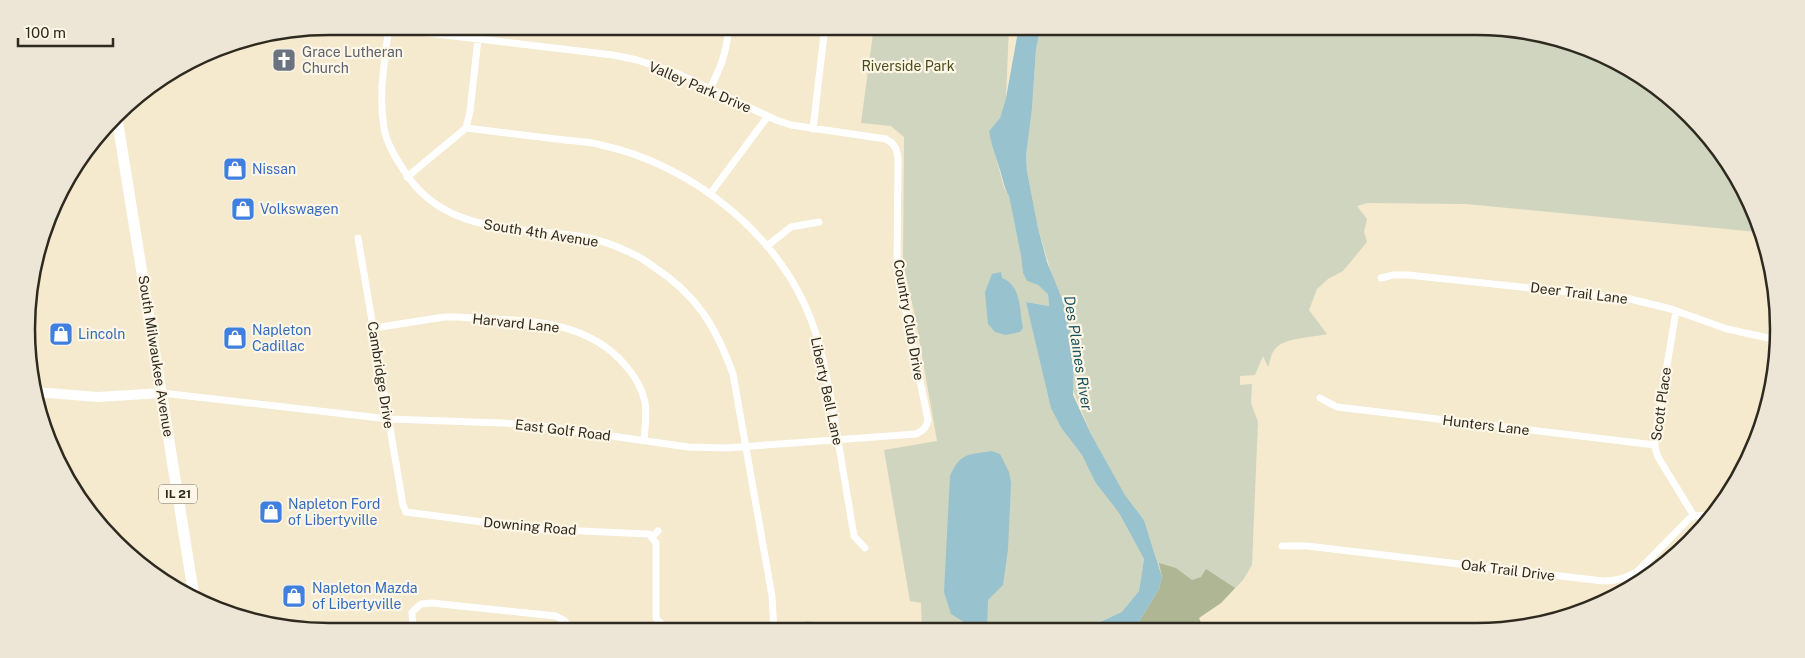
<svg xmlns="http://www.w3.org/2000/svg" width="1805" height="658" font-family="'Public Sans',sans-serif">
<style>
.green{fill:#d0d5bf}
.forest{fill:#afb694}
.water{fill:#98c2cd}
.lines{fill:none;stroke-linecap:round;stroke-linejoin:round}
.street{stroke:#fff;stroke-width:7}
.secondary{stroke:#fff;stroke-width:10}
.primary{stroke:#fff;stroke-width:11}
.labels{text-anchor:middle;stroke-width:4.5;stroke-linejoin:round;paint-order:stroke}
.shield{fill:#fef6e6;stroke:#6d675b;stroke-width:1}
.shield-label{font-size:12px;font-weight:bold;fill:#2f2a20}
.worship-label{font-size:14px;fill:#5b616d;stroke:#fef6e6;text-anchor:start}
.park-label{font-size:14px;fill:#474f18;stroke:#fef6e6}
.street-label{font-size:14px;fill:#2f2a20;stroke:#fef6e6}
.shop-label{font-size:14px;fill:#366cbe;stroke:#fef6e6;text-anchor:start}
.water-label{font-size:15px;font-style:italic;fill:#18525f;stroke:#fef6e6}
.rim{fill:none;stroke:#2f2a20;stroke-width:2.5}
</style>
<rect width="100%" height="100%" fill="#f5e9ce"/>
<path class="green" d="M874,26H1009L1006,98L1000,118L989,131L1004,188L1009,196L1021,256L1023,273L1027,281L1038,285L1048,293L1049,306L1026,302L1062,429L1082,455L1095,482L1119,513L1144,559L1139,591L1122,613L1083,630H922L921,603L910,601L884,450L937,441L915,316L903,263L904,137L891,126L861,123Z
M1041,26H1476L1554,36L1660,89L1738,177L1757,232L1466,204L1367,203L1357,206L1367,219L1364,232L1367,242L1343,271L1328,279L1317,289L1309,310L1327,334C1312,338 1285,337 1275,349C1271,353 1270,362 1268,367L1263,356L1255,375L1240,376V385L1252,384L1251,403L1258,422L1252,565L1243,580L1221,603L1134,630L1159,589L1162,576L1144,520L1125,495L1091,434L1073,390L1074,350L1038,228L1027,171L1026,156L1032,109L1036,49Z
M805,621L815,622L814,631H804Z"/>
<path class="forest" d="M1159,563L1176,568L1192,580L1201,577L1206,569L1235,588L1221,603L1199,618L1204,630H1134L1159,589L1162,577Z"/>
<path class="water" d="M1019,26H1041L1036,49L1032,109L1026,156L1027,171L1038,228L1047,262L1064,304L1074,350L1073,395L1091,434L1125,495L1144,520L1162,577L1159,589L1134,630H1083L1122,612L1139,591L1144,559L1119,513L1095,482L1082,455L1062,429L1051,408L1026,302L1049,306L1048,294L1038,285L1027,281L1023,273L1021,256L1009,196C1004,188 1003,179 1000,170C996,156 991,145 989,131L1000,118L1006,98Z
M1001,272L1002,278C1022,286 1019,309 1023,328L1020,332L1006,335L995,332L988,324L985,292L992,274Z
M992,451L1000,454L1009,472L1011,483L1008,549L1003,585L988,600L987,627L975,629L951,614L944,592L950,476C961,452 968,455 992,451Z"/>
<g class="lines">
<path class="street" d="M389,26C385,60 378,94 384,128C386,142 395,157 403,169C441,233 513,227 578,236C597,239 618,246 635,255C642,258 648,263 654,267C697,295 716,327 733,374L772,596L774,631
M710,89C722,64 726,54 729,26
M466,128C496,132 526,135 556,139C571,141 587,141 601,145C695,165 785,239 815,331C824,359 829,387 834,416C841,456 847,496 854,536L865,548
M813,129L825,26
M407,177L466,128L470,111L478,39
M710,194L768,116
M358,238L403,505L406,512
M767,246L791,227L819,222
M1381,278L1393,275H1408L1626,298L1671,309L1727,329L1773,339
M1676,311L1655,438V448L1658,457L1694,516
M374,328L444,317H458C516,321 584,316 625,365C635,376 642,388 645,402C647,414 645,428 644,440
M162,393L389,419L502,423L542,426L688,447L726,448L916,434C923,431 926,428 928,420L897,267L898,158L896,149L892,143L886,139L791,125L776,120L676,73L637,60L613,55L368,26
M1320,398L1337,407L1655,445
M406,512L536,529L649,534L656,543V618L665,628L677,631
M652,537L658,531
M1282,546H1307L1603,581C1617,581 1626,578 1638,571L1689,519L1694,516L1710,515
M413,632L412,612L421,604L432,603L556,616L565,621L570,631"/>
<path class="secondary" d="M35,392L98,397L162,393"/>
<path class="primary" d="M117,118L194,596"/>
</g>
<defs>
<g id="church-square" transform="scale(1.25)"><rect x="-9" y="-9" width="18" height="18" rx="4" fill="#6b7280" stroke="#fef6e6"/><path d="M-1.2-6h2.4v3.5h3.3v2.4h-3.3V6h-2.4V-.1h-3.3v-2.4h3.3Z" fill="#fff"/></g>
<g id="shop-square" transform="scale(1.25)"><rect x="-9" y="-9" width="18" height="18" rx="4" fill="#3f7fe0" stroke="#fef6e6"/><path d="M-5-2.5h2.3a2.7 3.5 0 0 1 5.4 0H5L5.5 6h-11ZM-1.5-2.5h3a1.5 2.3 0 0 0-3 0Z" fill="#fff"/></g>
</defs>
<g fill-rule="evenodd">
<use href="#church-square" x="284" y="60"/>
<use href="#shop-square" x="235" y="169"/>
<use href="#shop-square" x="243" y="209"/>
<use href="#shop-square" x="61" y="334"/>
<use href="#shop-square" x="235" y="338"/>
<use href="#shop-square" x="271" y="512"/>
<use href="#shop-square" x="294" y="596"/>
</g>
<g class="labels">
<rect class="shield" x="159" y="484.5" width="38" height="19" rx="4"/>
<g class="shield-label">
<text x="178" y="498">IL 21</text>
</g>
<g class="worship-label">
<text x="302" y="57">Grace Lutheran<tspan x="302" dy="16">Church</tspan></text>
</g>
<g class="park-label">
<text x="908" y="71">Riverside Park</text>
</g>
<g class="street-label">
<text transform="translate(700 87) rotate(23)" y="5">Valley Park Drive</text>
<text transform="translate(541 233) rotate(9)" y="5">South 4th Avenue</text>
<text transform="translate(1579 293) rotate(7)" y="5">Deer Trail Lane</text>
<text transform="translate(909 320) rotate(80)" y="5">Country Club Drive</text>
<text transform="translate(516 323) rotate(6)" y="5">Harvard Lane</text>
<text transform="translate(156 356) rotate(81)" y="5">South Milwaukee Avenue</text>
<text transform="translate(381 375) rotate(81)" y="5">Cambridge Drive</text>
<text transform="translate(827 391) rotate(78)" y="5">Liberty Bell Lane</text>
<text transform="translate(1661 404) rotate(-82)" y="5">Scott Place</text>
<text transform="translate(1486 425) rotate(7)" y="5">Hunters Lane</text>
<text transform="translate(563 430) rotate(7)" y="5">East Golf Road</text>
<text transform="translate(530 526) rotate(5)" y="5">Downing Road</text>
<text transform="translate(1508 570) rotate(7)" y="5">Oak Trail Drive</text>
</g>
<g class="shop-label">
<text x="252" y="174">Nissan</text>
<text x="260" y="214">Volkswagen</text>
<text x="252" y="335">Napleton<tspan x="252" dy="16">Cadillac</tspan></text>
<text x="78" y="339">Lincoln</text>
<text x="288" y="509">Napleton Ford<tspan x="288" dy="16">of Libertyville</tspan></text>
<text x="312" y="593">Napleton Mazda<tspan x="312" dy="16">of Libertyville</tspan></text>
</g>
<g class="water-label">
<text transform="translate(1078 353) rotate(81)" y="5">Des Plaines River</text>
</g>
</g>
<path d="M0 0H1805V658H0ZM329 35H1476A294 294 0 0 1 1770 329V329A294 294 0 0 1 1476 623H329A294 294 0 0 1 35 329V329A294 294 0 0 1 329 35Z" fill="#ede6d6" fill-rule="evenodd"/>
<path class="rim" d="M329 35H1476A294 294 0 0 1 1770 329V329A294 294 0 0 1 1476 623H329A294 294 0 0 1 35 329V329A294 294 0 0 1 329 35Z"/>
<path d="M18 38v8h95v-8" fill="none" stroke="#2f2a20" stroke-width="2.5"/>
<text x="25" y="38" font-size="15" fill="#2f2a20" stroke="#fef6e6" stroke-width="4" paint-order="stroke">100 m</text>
</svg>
